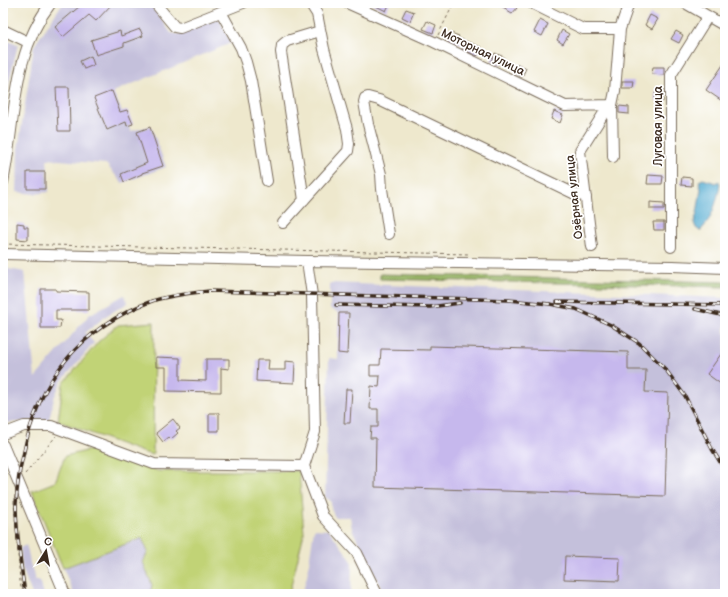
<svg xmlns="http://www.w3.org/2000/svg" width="728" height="597" font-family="'Balsamiq Sans',sans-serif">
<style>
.industrial{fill:#c4c0db}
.green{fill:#c1d376;stroke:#7e7e4a}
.forest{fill:#98b567;stroke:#6a7042}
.water{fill:#53abd0;stroke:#476a77}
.building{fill:#c6b8ed}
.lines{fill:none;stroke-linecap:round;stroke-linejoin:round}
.minor-casing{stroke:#7a6c5b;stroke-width:12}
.path{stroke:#7a6c5b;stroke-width:1;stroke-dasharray:3 3;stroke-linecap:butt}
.minor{stroke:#fff;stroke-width:10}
.rail-casing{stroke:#3b2a1e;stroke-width:3.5}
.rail{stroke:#fff;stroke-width:2;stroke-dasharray:6;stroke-linecap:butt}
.labels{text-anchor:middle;stroke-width:3.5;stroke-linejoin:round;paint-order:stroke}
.street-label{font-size:12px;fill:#3b2a1e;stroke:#fff}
</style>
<rect width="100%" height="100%" fill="#fff"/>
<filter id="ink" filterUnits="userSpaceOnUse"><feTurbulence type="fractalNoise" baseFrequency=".025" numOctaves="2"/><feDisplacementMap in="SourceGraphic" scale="8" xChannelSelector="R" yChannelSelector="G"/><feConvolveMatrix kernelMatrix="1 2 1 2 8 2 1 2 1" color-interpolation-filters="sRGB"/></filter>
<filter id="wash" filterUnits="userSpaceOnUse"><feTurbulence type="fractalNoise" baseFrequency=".012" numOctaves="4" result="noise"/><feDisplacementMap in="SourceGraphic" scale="16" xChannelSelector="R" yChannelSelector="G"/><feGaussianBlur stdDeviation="0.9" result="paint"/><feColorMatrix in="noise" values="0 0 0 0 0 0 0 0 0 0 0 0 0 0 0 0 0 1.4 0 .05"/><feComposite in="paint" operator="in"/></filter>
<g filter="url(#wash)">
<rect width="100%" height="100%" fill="#eee8cd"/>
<path class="industrial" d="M64,3H150L171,33L178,34L218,17L231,43L113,92L131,131L151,126L166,167L122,183L106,164L47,159L49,192L35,194L17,192L18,149L34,46L58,10Z
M3,40L18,44L9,82L3,129Z
M3,268L25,272L35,378L89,315L124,295L128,303L107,315L85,333L94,343L61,382L54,398L49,420L3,423Z
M330,283L725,298V594H384L352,529L350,517H335L331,509V501L325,497L329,358L338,359L339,313L330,309Z
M314,529L329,530L352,561L351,594H302L307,576Z
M142,538L148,552L143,562L152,585L150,594H74L63,568Z
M26,545L28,551L30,563L36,581H39L44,594H32L22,568L20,548Z"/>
<path class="green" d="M154,322L153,455L142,452L58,421L63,384L99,341L118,325Z
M99,448L158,471H299L304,533L289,594H150L152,585L143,562L148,552L142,538L63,568L32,491L55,482L65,456Z"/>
<path class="forest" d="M380,274L725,282V287L380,279Z"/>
<path class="water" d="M703,179L716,183L719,181L720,185C717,201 712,220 700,231L696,228L694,223L697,213L701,189L699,181Z"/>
<g id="blocks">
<path class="building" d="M76,3H113L96,21L89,15L63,37L55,27L80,6Z
M370,3H390L386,11Z
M496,3H510L517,8L512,14L507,11L508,10Z
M406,9L414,12L410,21L402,17Z
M650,15L658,19L652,29L645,25Z
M540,20L548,24L542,36L534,32Z
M427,21L436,25L433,33L423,29Z
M140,29L143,36L124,43V46L96,55L91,40L120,31L121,36Z
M562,30L569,34L563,44L557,40Z
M676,31L683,35L679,43L671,39Z
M451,33L459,36L458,38L481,47L477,56L462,49L464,45L448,39Z
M495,53L504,57L500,65L491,61Z
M91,56L94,65L84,69L80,61Z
M725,62V103L706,90Z
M518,64L526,68L522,77L514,73Z
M653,67H664V75L652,74Z
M622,81H634L633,88H622Z
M56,87H69L70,131H58Z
M656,89H664L663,102L655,101Z
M112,91L120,112L127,110L133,124L127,126L126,122L107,130L94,98Z
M619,106L629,107V114L619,113Z
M554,111L563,115L560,123L551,119Z
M150,127L163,166L142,173V174L124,182L121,174L147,163L137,132Z
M27,172H45V189H27Z
M648,175L663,176L662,184H647Z
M682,177L692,178V186L681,185Z
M650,202L664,203V209H650Z
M653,222H664V230H654Z
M17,223L24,224V227H28V240L17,239Z
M41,289H56V291L89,292V310H56V320H61L60,328H41Z
M339,313H349L347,354L338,353Z
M430,346L628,352V370H646L645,392L668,393L665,496L375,487L376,438H370L371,427H378V409H370L371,386L379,387L380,376H370V365H380L381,349L430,350Z
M721,354L725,358V387L707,374Z
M156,357L180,358V380L206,381V359H229V369L221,368V392L166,391V367H156Z
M257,360H269L268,370H285V361L295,362L294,383L256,381Z
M346,389H352L350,423H344Z
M209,413H219V431H209Z
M173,419L180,428L176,431L178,433L171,439L169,437L163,442L156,433Z
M565,556L620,558L619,581L564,579Z"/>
</g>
</g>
<g filter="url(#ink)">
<use href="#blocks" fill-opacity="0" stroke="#7a6c5b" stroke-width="1"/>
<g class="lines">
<g class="minor-casing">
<path id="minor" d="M155,3L175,27L180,28L243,3
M347,3L434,42L565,106L612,105
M531,3L583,29H620
M685,3L725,26
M221,12L241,48L246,62L251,81L267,181
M3,30L28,42
M613,157L612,105L615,91L620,29L629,3
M3,182C16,121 11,54 51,3
M304,200L281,52L282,45L287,41L320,31
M283,223L348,151L349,144L347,129L324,49L317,14L310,3
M389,234L382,189L381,174L368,124L364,102L365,98L368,97L379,100L575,194L586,197
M592,247L580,151L609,105
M671,247V75L708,16
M3,254L307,261L672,266L725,268
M3,434L24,426H51L154,464L304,466L323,516L357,553L377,594
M3,445L65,594
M304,466L315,432L312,295L307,261"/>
</g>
<path class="path" d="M438,35L454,3
M3,244L468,254
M25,474L56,436
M15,495L14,502L20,581L22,594"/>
<use href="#minor" class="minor"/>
<g class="rail-casing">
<path id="rail" d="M557,302L725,305
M336,305L430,307L460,303
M695,309L725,316
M3,588L5,594
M25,594C21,566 16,532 16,504C17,488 19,471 23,456C38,380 79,328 152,301C170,295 190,293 209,291L509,300L550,304L576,309L611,325L639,343L666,370L685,396L712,449L725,470"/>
</g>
<use href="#rail" class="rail"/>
</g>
</g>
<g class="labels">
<g class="street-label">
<text transform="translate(483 52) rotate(26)" y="4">Моторная улица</text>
<text transform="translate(658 126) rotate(-90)" y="4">Луговая улица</text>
<text transform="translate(574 197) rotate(-96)" y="4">Озёрная улица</text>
</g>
</g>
<rect width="728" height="597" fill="none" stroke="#fff" stroke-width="16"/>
<g transform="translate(46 551) rotate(11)" stroke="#ffffff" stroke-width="3" paint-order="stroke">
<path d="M0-3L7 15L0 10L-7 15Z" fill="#3b2a1e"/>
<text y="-6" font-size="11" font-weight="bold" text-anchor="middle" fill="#3b2a1e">С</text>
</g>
</svg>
